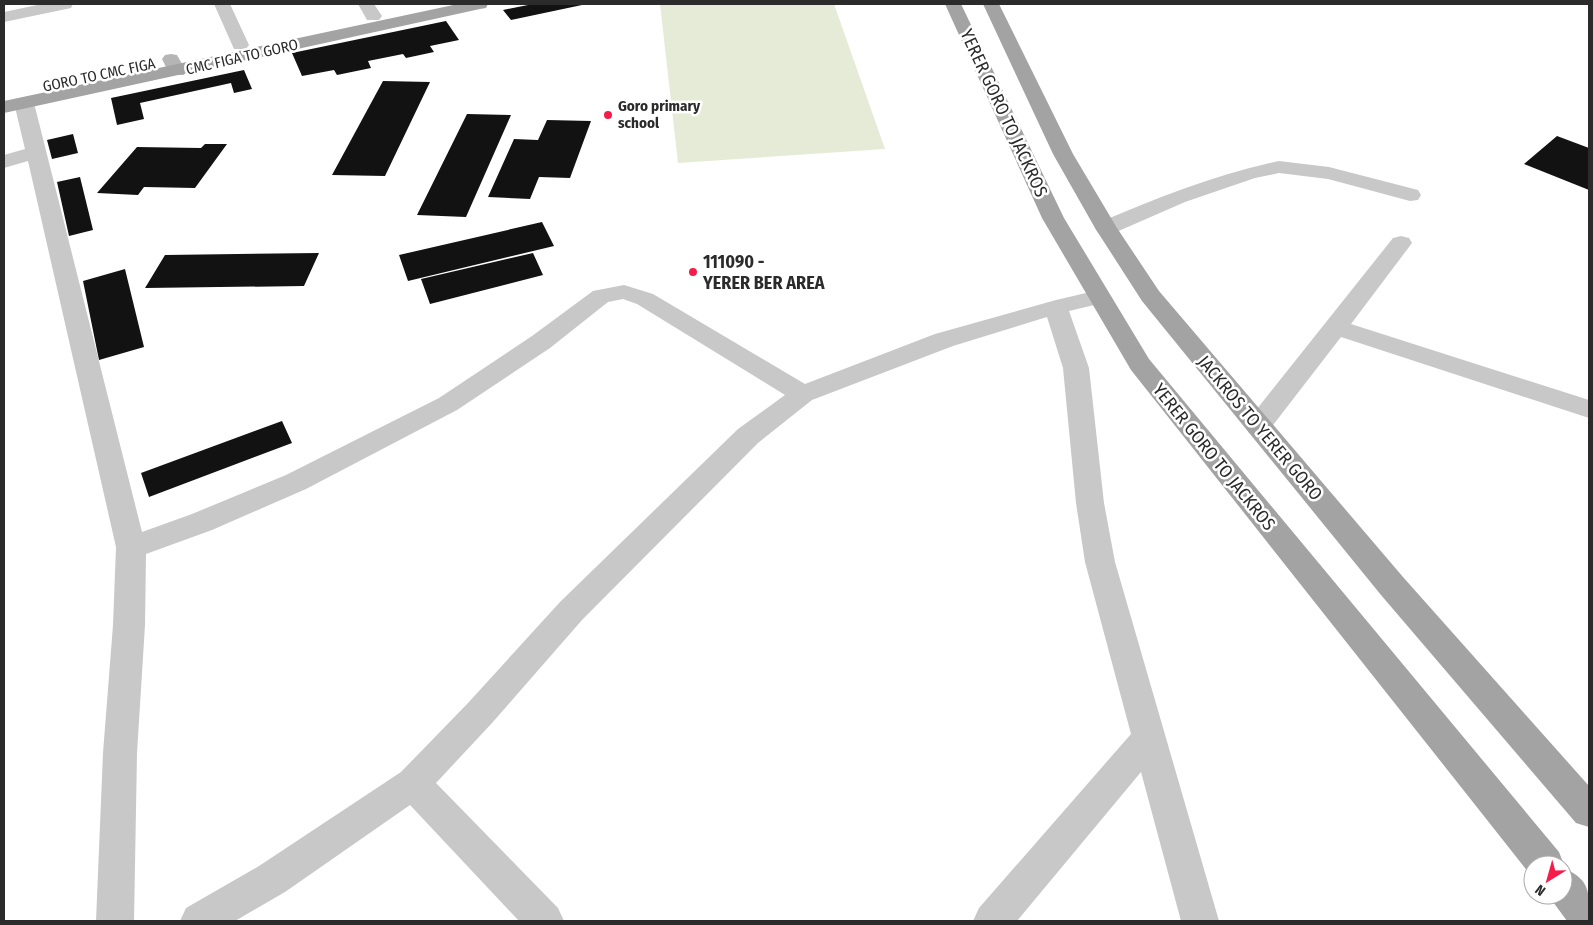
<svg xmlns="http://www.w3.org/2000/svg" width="1593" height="925" font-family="'Fira Sans Condensed',sans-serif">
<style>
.green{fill:#e5ebd7}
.building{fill:#121212}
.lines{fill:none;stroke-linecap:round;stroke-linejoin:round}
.minor{fill:#c8c8c8;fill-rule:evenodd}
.secondary{fill:#b5b5b5;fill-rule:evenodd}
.primary{fill:#a3a3a3;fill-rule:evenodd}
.poi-dot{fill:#f51b4b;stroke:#fff;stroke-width:2}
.labels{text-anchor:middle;stroke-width:5;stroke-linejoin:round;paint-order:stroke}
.far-street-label{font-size:15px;fill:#2b2b2b;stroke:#fff}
.far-poi-label{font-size:15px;font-weight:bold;fill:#2b2b2b;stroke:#fff;text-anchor:start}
.street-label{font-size:18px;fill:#2b2b2b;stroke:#fff}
.poi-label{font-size:18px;font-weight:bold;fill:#2b2b2b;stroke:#fff;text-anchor:start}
</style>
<rect width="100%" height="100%" fill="#fff"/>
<path class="green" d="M660,4H834L885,149L678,163Z"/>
<path class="building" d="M533,4H582V5L511,20L503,10Z
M446,21L459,40L430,46L434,52L406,58L403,54L368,61L371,68L337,75L334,70L302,76L292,53Z
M244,70L252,89L234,93L231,83L140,103L144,119L117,125L111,98Z
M383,81L430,82L385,176L332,175Z
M467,114L511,115L466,217L417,215Z
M547,120L591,121L570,178L539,177L530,199L488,197L514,139L538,140Z
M73,134L78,153L52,159L47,140Z
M1557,136L1589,148V190L1524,164Z
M205,144H227L195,188L144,187L138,195L97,193L137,147L201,148Z
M80,177L93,230L69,236L57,182Z
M542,222L554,246L408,281L399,255Z
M319,253L304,286L145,288L165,255Z
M533,253L543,275L430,304L421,279Z
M125,269L144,347L99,360L83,281Z
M282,421L292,443L149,497L141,473Z"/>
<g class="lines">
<path class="minor" d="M42,4H73L71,8L4,22V12Z
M214,4H230L249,45L246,49H234Z
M358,4H374L382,16L379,20H367Z
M24,97L31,99L34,103L142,532L192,514L286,475L439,398L532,336L593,291L624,285L653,294L805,384L935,334L1056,300L1099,290L1107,292L1111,297L1107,302L1069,311L1089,368L1104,503L1115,562L1219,921H1181L1141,772L1017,921H973L979,908L1131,734L1085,562L1076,503L1063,368L1047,317L953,346L812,400L758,443L582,620L492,723L436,783L558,908L564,921H519L410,805L285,892L235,921H180L186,908L259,866L401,772L468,703L560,602L738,429L785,395L637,304L623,299L608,302L550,348L457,410L306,489L212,530L146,554L145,625L137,753L134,921H96L103,753L113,625L116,547L28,161L4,168V155L25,149L14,103L17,99Z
M1279,161L1329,167L1418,190L1421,195L1418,200L1410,201L1328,179L1279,173L1255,178L1185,202L1114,233L1106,235L1098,233L1095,228L1098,223C1157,198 1216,174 1279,161Z
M1401,236L1409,238L1412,243L1351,324L1589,400V418L1341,337L1267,433L1258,435L1249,433L1245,426L1249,419L1393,238Z"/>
<path class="secondary" d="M171,54L177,55L186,71L184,75H170L162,59L165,55Z"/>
<path class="primary" d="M458,4H488L486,8L480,9L4,113V101Z
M945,4H961L1064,218L1149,359L1559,852L1564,865L1563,868C1592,880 1589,894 1589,921H1567L1548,895H1563V865H1533V878L1131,370L1042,218Z
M983,4H999L1073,154L1117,228L1159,291L1403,577L1589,786V827L1576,823L1381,595L1142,301L1095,228L1053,154Z"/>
</g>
<g class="poi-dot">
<circle cx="608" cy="115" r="5"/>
<circle cx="693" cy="272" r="5"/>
</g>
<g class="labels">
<g class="far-street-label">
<text transform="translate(242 57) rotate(-13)" y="5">CMC FIGA TO GORO</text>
<text transform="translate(99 75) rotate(-12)" y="5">GORO TO CMC FIGA</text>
</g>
<g class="far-poi-label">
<text x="618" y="111">Goro primary<tspan x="618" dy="17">school</tspan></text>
</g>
<g class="street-label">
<text transform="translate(1004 113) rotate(65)" y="6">YERER GORO TO JACKROS</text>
<text transform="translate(1260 428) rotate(50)" y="6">JACKROS TO YERER GORO</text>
<text transform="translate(1214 457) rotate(51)" y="6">YERER GORO TO JACKROS</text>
</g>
<g class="poi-label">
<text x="703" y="268">111090 -<tspan x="703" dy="21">YERER BER AREA</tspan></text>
</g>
</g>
<rect width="1593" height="925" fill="none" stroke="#2b2b2b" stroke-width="10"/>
<g transform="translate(1548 880) rotate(217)"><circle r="24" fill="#ffffff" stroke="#aaaaaa"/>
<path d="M0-4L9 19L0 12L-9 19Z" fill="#f51b4b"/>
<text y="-8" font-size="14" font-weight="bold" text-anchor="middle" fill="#2b2b2b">N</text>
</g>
</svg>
